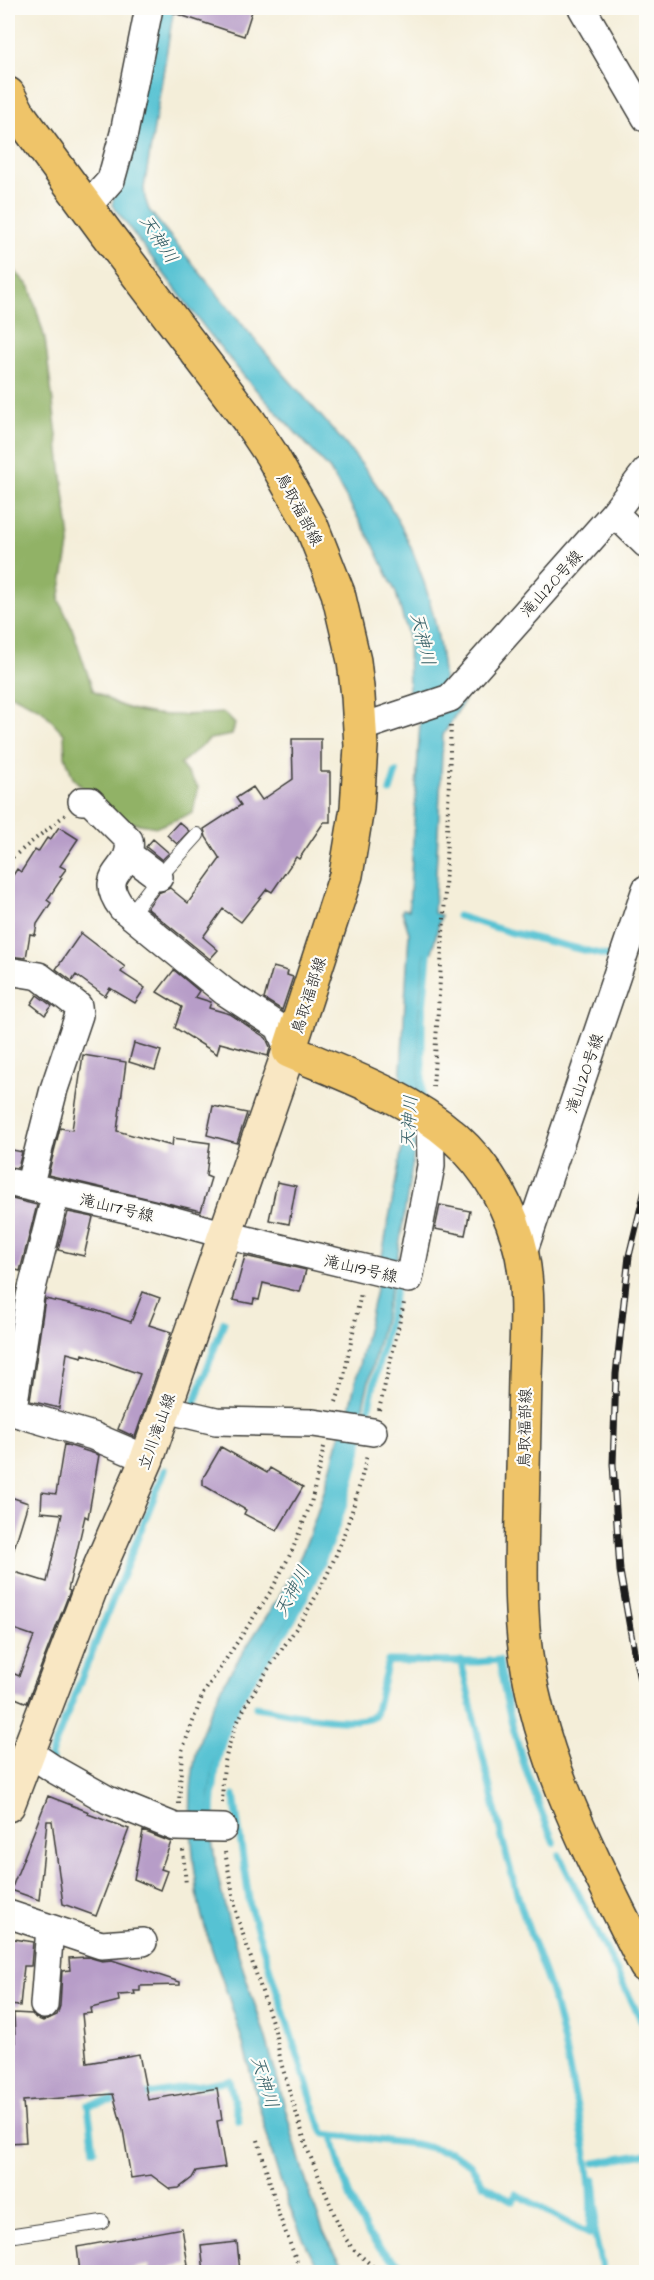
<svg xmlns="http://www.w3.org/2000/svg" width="654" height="2280" font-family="'Architects Daughter','Klee One',sans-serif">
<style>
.forest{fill:#91b266;stroke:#566741;stroke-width:1.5}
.water{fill:#57c2d3;stroke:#3a6f78;stroke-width:1.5}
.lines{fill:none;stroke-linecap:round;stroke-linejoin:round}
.stream{stroke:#57c2d3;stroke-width:7}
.building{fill:#b79dc8}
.lane-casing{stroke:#3c3c38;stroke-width:16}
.street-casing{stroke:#3c3c38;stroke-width:30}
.secondary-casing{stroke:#3c3c38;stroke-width:36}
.primary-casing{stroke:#3c3c38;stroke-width:36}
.path{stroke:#3c3c38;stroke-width:4;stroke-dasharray:1.5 4.5;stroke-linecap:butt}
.lane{stroke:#fff;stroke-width:14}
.street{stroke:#fff;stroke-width:27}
.secondary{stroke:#f9e7c3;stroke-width:33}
.primary{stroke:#efc469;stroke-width:33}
.rail-casing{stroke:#1c1c1c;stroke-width:7}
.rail{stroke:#fdfcf7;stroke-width:4.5;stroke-dasharray:14;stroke-linecap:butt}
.labels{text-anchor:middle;stroke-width:4.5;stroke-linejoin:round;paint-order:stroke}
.street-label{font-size:16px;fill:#1c1c1c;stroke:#fdfcf7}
.water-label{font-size:18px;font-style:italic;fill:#345e65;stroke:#fdfcf7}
</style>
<rect width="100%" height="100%" fill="#fdfcf7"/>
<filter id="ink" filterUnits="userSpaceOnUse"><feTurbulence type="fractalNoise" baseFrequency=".0167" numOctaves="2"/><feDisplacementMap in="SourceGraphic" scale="12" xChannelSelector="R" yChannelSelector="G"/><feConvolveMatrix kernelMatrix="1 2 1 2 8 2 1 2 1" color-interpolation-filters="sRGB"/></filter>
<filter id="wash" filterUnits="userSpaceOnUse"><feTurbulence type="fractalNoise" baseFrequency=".008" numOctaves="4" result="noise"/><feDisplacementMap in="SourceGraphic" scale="24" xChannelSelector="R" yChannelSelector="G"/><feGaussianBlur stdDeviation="1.35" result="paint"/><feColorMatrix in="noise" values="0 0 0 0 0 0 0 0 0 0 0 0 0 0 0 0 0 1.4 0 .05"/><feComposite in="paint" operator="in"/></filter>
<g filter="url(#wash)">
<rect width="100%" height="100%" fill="#f4eed9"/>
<path class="forest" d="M8,264L30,287L45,339L70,540L59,600L72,628L93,690C101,695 109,700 117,704C150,719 189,715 224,713L235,724L232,735L210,739L180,764L198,787L193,813L157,827L122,821L100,805L73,778L65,756L64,734L42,710L8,693Z"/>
<path class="water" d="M154,8H174L144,188L145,198L149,210C191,262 233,314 276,365C309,404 346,441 376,484C420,548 444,630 445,707L464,701L443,735L434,913L441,915L432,952L425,953L419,1015V1081L415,1147L396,1266L360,1419C357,1486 325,1563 289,1620C267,1654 239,1688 225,1726C215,1754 208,1786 210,1816C214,1887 238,1953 260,2020C278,2075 290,2132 308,2187C317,2216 328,2250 350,2272H321C279,2202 264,2122 243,2044C231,1998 211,1955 200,1909C197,1897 197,1885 195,1873C190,1830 187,1787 198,1746C216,1674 273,1620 302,1553C314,1525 323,1496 331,1467C336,1450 338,1435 347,1419L375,1294L404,1137L401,1071L409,933L402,911L403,909L409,910L420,721L409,701L408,636L396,593L373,544L330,470L247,380L208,332L112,205Z"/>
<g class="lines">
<path class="stream" d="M390,791L396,772
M458,916L509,932L608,956
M422,1103V1020L429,944
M196,1407H193L224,1322
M365,1424L397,1283
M256,1707C282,1711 353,1729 375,1715L388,1661L478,1662L499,1660C509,1728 528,1780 554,1843
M52,1759L50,1757L165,1470
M234,1795L250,1907L319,2122L325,2134L333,2135C339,2167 352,2212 372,2239C382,2253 397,2262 411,2272
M212,1822C212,1782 218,1742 236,1707C253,1672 280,1644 298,1610C329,1552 349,1500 362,1435
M559,1855L646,2030
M138,2096L229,2080L239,2121
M333,2135L415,2144L450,2152L470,2164L483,2184L513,2201L516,2194L589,2234C594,2194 587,2156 579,2117C570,2074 563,2030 550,1989C540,1960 529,1932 520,1903C496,1823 480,1742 461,1661
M94,2150L88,2105L121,2099
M595,2163L646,2154
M594,2180L597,2209L594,2231L603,2272"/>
</g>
<g id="blocks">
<path class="building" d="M169,8H253L244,36L168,11Z
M292,739H321V772H330V822H324L299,859L296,857L272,892L267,889L241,922L223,909L203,937L218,950L210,959L147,908L158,893L170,888L188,903L220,859L206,837L204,829L241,805L236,798L253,787L262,800L293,779Z
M179,822L189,831L177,844L167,835Z
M59,827L78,839L60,866L66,869L60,877L62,878L47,900L51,903L37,924L35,935L30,934L26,958L8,956V883L17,869L21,872L35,850L38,852L47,838L50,840Z
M153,839L169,853L162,860L146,847Z
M81,933L125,967L121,972L145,988L135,1003L110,988L105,996L76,975L72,981L56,969Z
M273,967L288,971L287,975L293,977L282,1010L264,999Z
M174,970L199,991L195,997L211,1002L209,1008L230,1014L266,1038L270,1047L268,1056L220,1043L217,1054L175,1028L182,1007L157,992Z
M37,995L52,1006L45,1015L31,1004Z
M134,1043L161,1051L155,1070L129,1062Z
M83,1055L126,1062L117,1131L172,1146L173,1138L210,1143L206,1176L211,1178L201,1211L48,1175L60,1128L72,1130Z
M213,1106L247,1113L237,1143L207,1135Z
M8,1149L22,1152L18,1168L8,1167Z
M277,1182L296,1186L289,1224L269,1220Z
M8,1198L37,1205L20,1271L8,1268Z
M440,1205L470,1211L465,1235L435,1229Z
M68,1212L93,1217L84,1256L58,1250Z
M245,1256L306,1270L300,1292L263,1283L259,1300L254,1299L253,1304L233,1300Z
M143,1292L160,1298L149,1325L171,1332L135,1437L118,1429L140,1374L83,1354L82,1357L67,1353L59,1408L30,1401L45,1299L95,1310L131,1322Z
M64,1444L99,1455L88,1518L85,1516L68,1590L70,1591L27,1703L8,1695V1671L19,1676L34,1636L8,1627V1570L47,1582L62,1514L41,1512L42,1492L56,1494Z
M221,1447L267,1473L270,1468L303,1487L277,1531L244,1514L246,1510L203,1485V1478Z
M8,1496L28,1503L12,1555L8,1554Z
M48,1796L89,1812L88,1814L129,1829L96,1916L63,1904L52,1821H47L39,1900L11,1890Z
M143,1831L171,1842L161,1869L167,1871L160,1890L134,1879Z
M8,1938L33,1942L31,1966H24L20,2006L8,2005Z
M88,1957L102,1961L112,1960L180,1982V1985L140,1986V1991H134L135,1994L118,1995L119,2001L91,2008L92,2013L82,2014L87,2063L139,2054L148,2100L217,2088L222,2120L217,2121L225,2167L196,2171L192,2178L179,2188L170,2189L151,2175L131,2178L123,2130L113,2094L23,2101L26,2142L8,2143V2068H16L14,2013L32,2014L36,2018L43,2021L57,2015L60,2006L62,1971L70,1970L69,1958Z
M182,2228L188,2265L150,2271L149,2265L115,2272H80L77,2247Z
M237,2242L240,2272H204L201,2246Z"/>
</g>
</g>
<g filter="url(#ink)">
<use href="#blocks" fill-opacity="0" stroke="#3c3c38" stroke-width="1.5"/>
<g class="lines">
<g class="lane-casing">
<path id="lane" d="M130,915L159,877L197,835
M8,2236L102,2222"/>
</g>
<g class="street-casing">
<path id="street" d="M582,8L646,118
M87,207L111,180L124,133L149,8
M614,513L646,471
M360,728L450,698L614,513L646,544
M82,801H90L129,840C134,872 94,871 122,908L225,992L279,1027L289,1051
M128,854L159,877
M8,971L39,976L78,1006L79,1015L54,1089L29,1187
M8,1182L153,1215L226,1235L409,1279L431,1166L430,1118
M56,1193L30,1296L14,1402L16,1413L93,1436L147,1459
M522,1256L646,889
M165,1409L216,1421L313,1423L373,1432
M28,1752L55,1770L108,1800L175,1827L223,1828
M8,1914L101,1945L143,1942
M44,2005L50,1928"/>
</g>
<g class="secondary-casing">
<path id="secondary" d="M8,1805L92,1585L147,1459L289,1051"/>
</g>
<g class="primary-casing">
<path id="primary" d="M8,94L20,116L106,233L249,421L271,454L312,527L338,593L354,661L358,696L361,746L357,808L346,875L289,1051C345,1075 407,1096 454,1137C489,1168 512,1210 522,1255C530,1295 526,1338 525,1378C524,1424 523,1470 522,1516C521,1557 520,1598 524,1639C536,1757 594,1861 646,1966"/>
</g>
<path class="path" d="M8,861L65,815
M433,1087L444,918L451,723
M336,1402L343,1381L361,1293
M379,1410L404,1303
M222,1803C223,1790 222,1775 225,1762C236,1702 282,1655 312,1603C339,1557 355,1507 367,1455
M179,1804L182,1751L203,1694L271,1591L292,1551L311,1503L324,1447
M183,1850L186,1885
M225,1852L237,1916L275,2031L281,2063L307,2148L343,2235L353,2249L379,2272
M258,2140L279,2215L301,2272"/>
<use href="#lane" class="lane"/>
<use href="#street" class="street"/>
<use href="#secondary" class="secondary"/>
<use href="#primary" class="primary"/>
<g class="rail-casing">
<path id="rail" d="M646,1186L629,1256L616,1374L613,1464L620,1571L635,1657L646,1706"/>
</g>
<use href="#rail" class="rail"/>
</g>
</g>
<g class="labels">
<g class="street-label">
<text transform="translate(300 509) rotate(62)" y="6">鳥取福部線</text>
<text transform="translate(551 583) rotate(-48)" y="6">滝山20号線</text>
<text transform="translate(308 995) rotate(-72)" y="6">鳥取福部線</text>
<text transform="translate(584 1073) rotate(-71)" y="6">滝山20号線</text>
<text transform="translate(117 1207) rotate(13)" y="6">滝山17号線</text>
<text transform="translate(361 1268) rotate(13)" y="6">滝山19号線</text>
<text transform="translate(524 1428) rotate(-89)" y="6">鳥取福部線</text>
<text transform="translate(156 1431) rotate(-70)" y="6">立川滝山線</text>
</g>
<g class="water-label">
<text transform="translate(159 239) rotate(57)" y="6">天神川</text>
<text transform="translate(423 639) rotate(76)" y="6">天神川</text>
<text transform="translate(409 1122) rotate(-86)" y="6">天神川</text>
<text transform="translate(292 1591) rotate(-62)" y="6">天神川</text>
<text transform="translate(265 2082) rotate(73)" y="6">天神川</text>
</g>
</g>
<rect width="654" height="2280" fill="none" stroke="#fdfcf7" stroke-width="30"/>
</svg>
